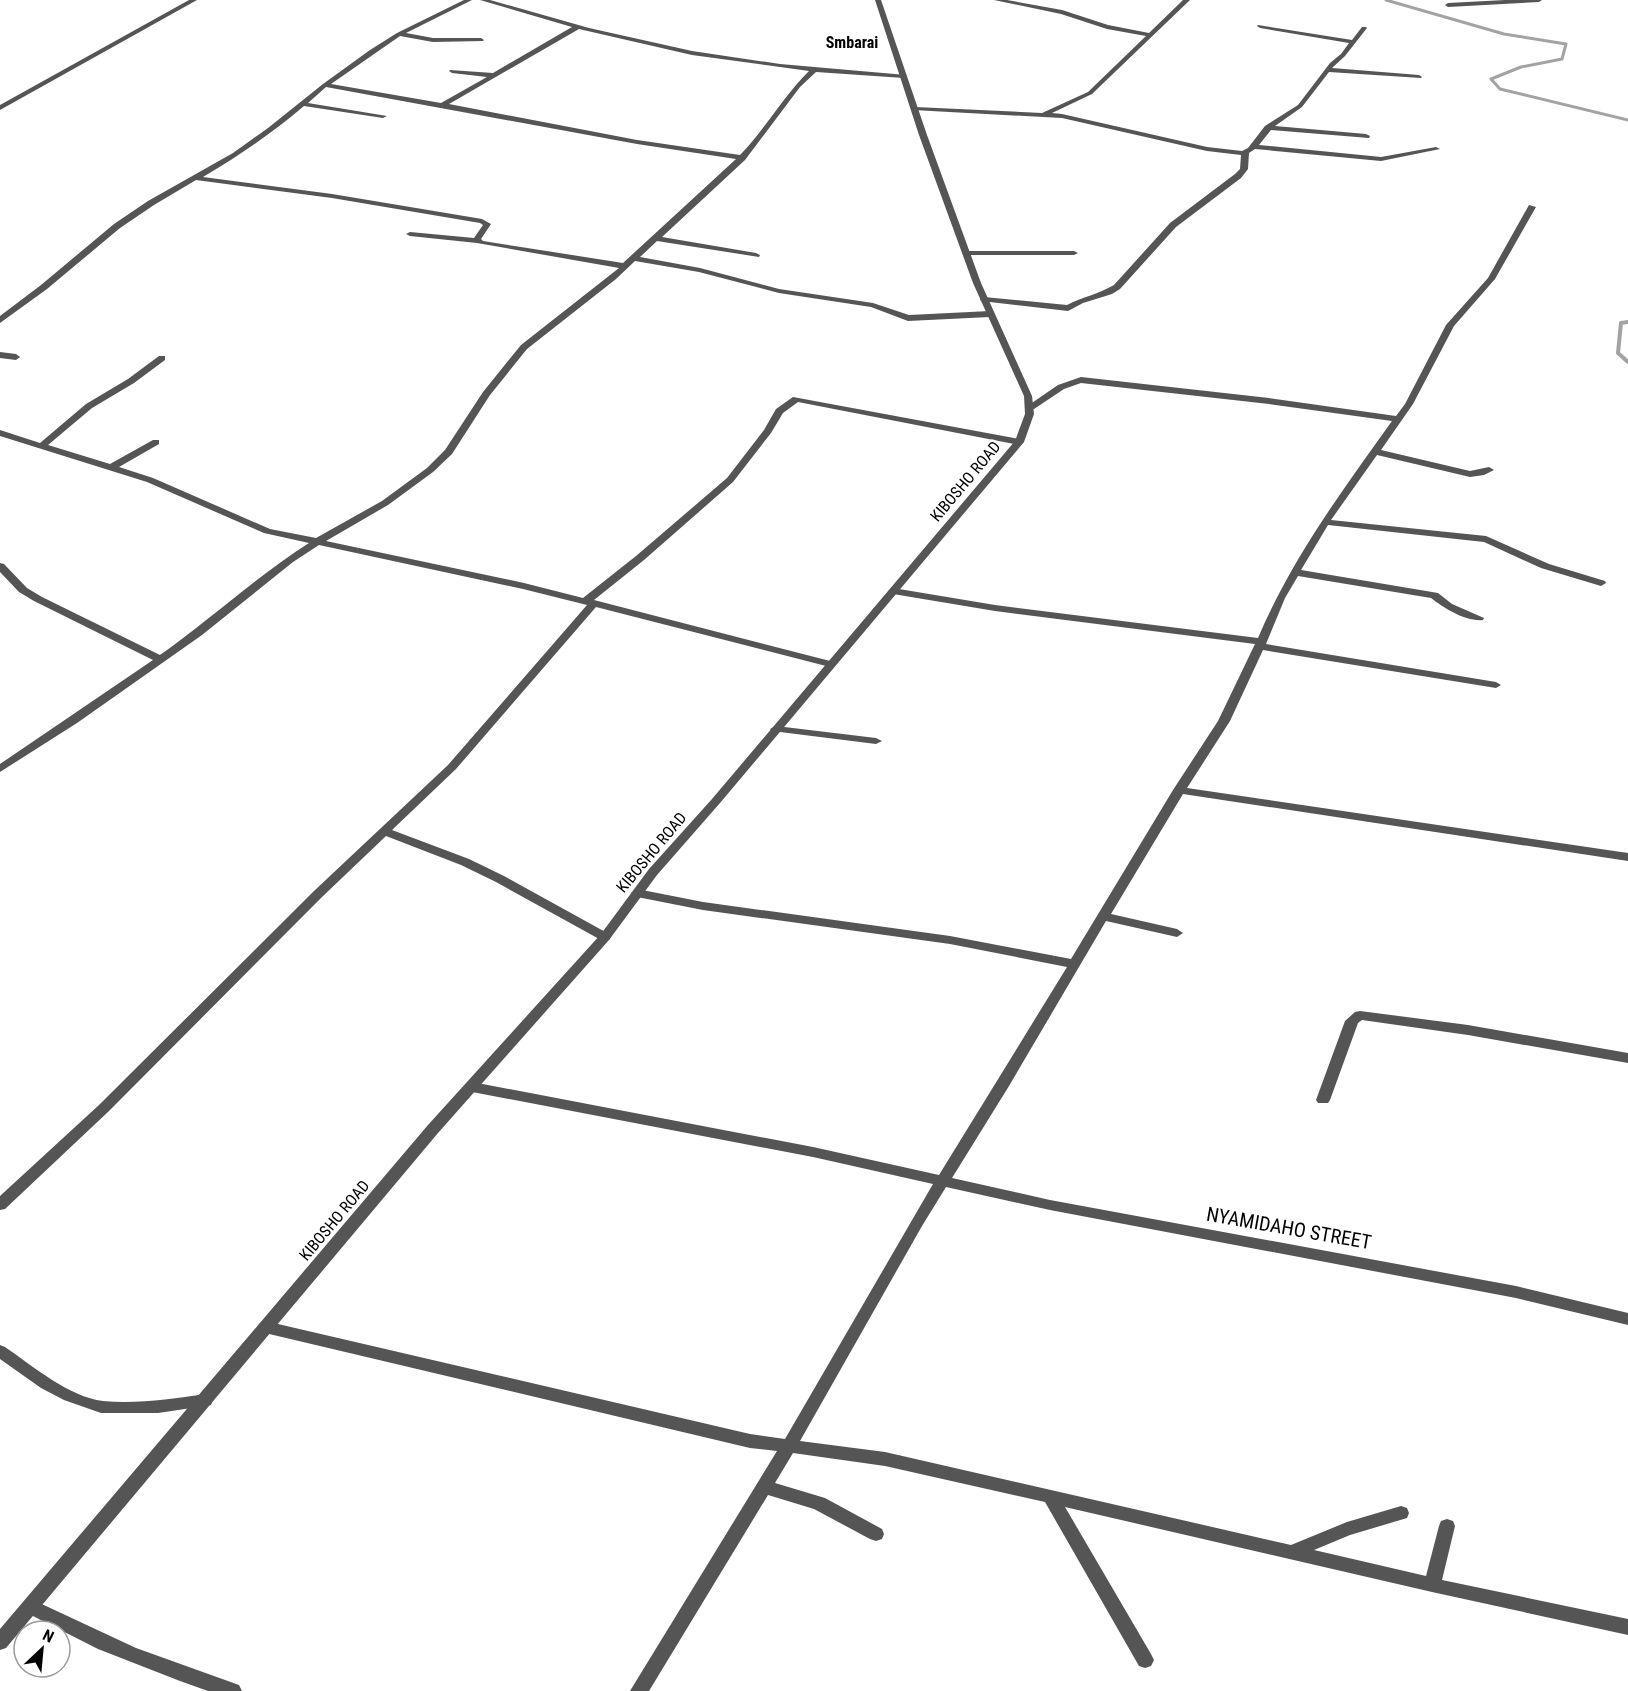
<svg xmlns="http://www.w3.org/2000/svg" width="1628" height="1691" font-family="'Roboto Condensed',sans-serif">
<style>
.lines{fill:none;stroke-linecap:round;stroke-linejoin:round}
.stream-far1{stroke:#a3a3a3;stroke-width:3}
.stream{stroke:#a3a3a3;stroke-width:4}
.minor{fill:#555;fill-rule:evenodd}
.tertiary{fill:#555;fill-rule:evenodd}
.labels{text-anchor:middle;stroke-width:5;stroke-linejoin:round;paint-order:stroke}
.far-quarter-label{font-size:16px;font-weight:bold;fill:#000;stroke:#fff}
.street-label{font-size:16px;fill:#000;stroke:#fff}
.near-street-label{font-size:20px;fill:#000;stroke:#fff}
</style>
<rect width="100%" height="100%" fill="#fff"/>
<g class="lines">
<path class="stream-far1" d="M1386,0L1504,34L1566,44L1562,59L1521,67L1491,79L1500,89L1628,120"/>
<path class="stream" d="M1628,322L1621,323L1618,353L1628,362"/>
<path class="minor" d="M189,0H197L0,110V105Z
M464,0H472L406,33L433,38H481L484,40L483,41L433,42L400,36L331,84L441,103L487,77L452,73L449,71L450,70L493,73L572,27L480,0H490L589,28L692,51L780,64L906,75L907,76L904,78L816,72L800,87L745,160L662,237L756,253L760,255L759,257L657,241L640,257L700,268L779,289L873,303L909,315L990,311L994,314L990,317L908,321L871,307L779,293L699,272L635,261L616,279L527,349L490,395L452,454L433,472L388,505L326,541L524,583L583,598L636,556L727,478L764,430L776,409L793,397L1019,439L1024,442L1019,445L798,402L783,413L771,433L733,482L644,560L594,600L834,662L835,664L834,666L830,667L596,607L456,769L392,830L469,859L504,876L609,934L611,937L609,940H601L496,882L461,865L386,836L322,897L109,1111L5,1209L0,1210V1196L99,1105L314,891L448,765L587,605L523,589L319,545L293,562L202,635L77,723L0,772V764L153,660L34,601L19,592L0,572V563L4,564L27,588L42,597L160,655C211,619 257,576 309,543L264,533L147,482L0,436V430L40,443L86,404L128,379L159,356H165V360L134,383L92,408L48,445L110,464L153,440H159V444L119,467L153,478L270,529L316,538L382,501L427,468L445,450L483,392L521,345L619,268L477,243L410,236L406,234L410,232L474,238L483,225L480,223L332,198L196,180L154,205L120,228L47,289L0,323V316L41,285L114,224L148,201L233,153L268,128L323,84L370,50L397,33ZM579,29L692,55L809,71C783,97 765,129 740,155L637,140L449,104ZM326,87L637,144L736,159L623,263L483,241L481,239L491,224L482,219L332,194L203,177C239,156 272,133 304,106L383,118L387,116L308,103Z
M994,0H1007L1062,10L1108,25L1149,33L1183,0H1190L1092,94L1052,113L1062,114L1207,147L1242,151L1248,148L1265,126L1298,105L1330,63L1341,54L1349,43L1260,28L1257,26L1258,25L1352,40L1362,27H1366L1367,28L1345,56L1332,68L1419,75L1422,77L1421,78L1329,72L1302,107L1275,126L1366,134L1370,136L1369,138L1271,130L1259,145L1381,157L1436,147L1440,149L1381,161L1255,149L1249,153L1248,169L1241,178L1176,227L1120,289L1112,294L1083,303L1068,311L981,301L980,299L984,297L1067,305C1082,297 1099,294 1114,285L1170,223L1235,174L1240,169L1241,155L1207,151L1062,118L913,110V108L915,107L1042,113L1088,92L1146,36L1107,29L1061,14Z
M1505,0H1542L1539,2L1448,7L1445,5L1448,3Z
M1529,205L1536,207L1495,279L1454,326L1413,404L1381,450L1470,471L1489,467L1494,470L1484,475L1470,477L1377,455L1331,520L1486,536L1549,564L1605,581L1606,583L1601,586L1541,568L1484,542L1328,525L1301,570L1438,593L1452,604L1484,618L1483,620C1466,622 1444,608 1431,598L1298,576L1285,598L1266,644L1496,682L1501,685L1496,688L1263,650L1230,721L1187,788L1628,853V861L1183,794L1111,914L1177,929L1183,933L1177,937L1106,921L1009,1086L952,1178L1050,1200L1516,1286L1628,1313V1325L1516,1298L1050,1210L946,1187L922,1226L800,1441L885,1452L1291,1545L1347,1522L1401,1506L1407,1508L1409,1513L1407,1518L1350,1535L1314,1550L1426,1576L1439,1526L1441,1521L1447,1519L1453,1521L1455,1526L1442,1580L1628,1619V1635L1432,1592L1065,1507L1151,1654L1154,1660L1151,1666L1145,1668L1139,1666L1045,1502L885,1466L793,1453L775,1483L825,1498L882,1529L884,1534L882,1539L876,1541L870,1539L814,1509L768,1495L649,1691H630L777,1451L750,1448L265,1333L260,1331L257,1327L260,1323L265,1321L750,1434L785,1439L933,1184L813,1157L472,1092L467,1090L465,1087L467,1084L472,1082L813,1147L939,1175L1067,967L950,944L703,910L637,897L631,893L637,889L703,902L950,936L1071,959L1173,790L1218,721L1255,644L995,611L893,594L888,591L893,588L995,605L1258,638C1292,558 1342,491 1392,421L1269,404L1081,383L1064,389L1034,409L1031,410L1026,407L1058,385L1081,377L1269,398L1396,416L1405,404L1446,325L1488,278Z
M964,251H1074L1078,253L1074,255H967L963,253Z
M0,352L16,354L20,357L16,360L0,358Z
M776,726L876,738L882,741L876,744L772,731L770,729Z
M1360,1011L1468,1025L1628,1053V1063L1468,1035L1362,1020L1358,1023L1330,1100L1328,1103H1318L1316,1100L1345,1021L1355,1012Z
M0,1345L5,1347C33,1366 69,1397 103,1401C137,1404 172,1399 205,1394L211,1395L213,1400L211,1405L205,1406L158,1413H101L64,1400L41,1388L0,1359Z
M31,1599L136,1648L239,1685L242,1691H208L180,1681L98,1649L25,1612L22,1607L25,1602Z"/>
<path class="tertiary" d="M875,0H881L927,135L981,283L1032,396L1034,414L1024,442L720,803L657,875L609,940L438,1133L6,1648L0,1650V1629L428,1125L601,934L649,869L712,799L1015,441L1025,414L1024,396L973,283L919,135Z"/>
</g>
<g class="labels">
<g class="far-quarter-label">
<text x="852" y="48">Smbarai</text>
</g>
<g class="street-label">
<text transform="translate(965 481) rotate(-50)" y="6">KIBOSHO ROAD</text>
<text transform="translate(651 852) rotate(-50)" y="6">KIBOSHO ROAD</text>
<text transform="translate(334 1220) rotate(-50)" y="6">KIBOSHO ROAD</text>
</g>
<g class="near-street-label">
<text transform="translate(1289 1228) rotate(10)" y="7">NYAMIDAHO STREET</text>
</g>
</g>
<g transform="translate(42 1649) rotate(26)"><circle r="28" fill="#ffffff" stroke="#999999" stroke-width="1.5"/>
<path d="M0-4.5L10 22L0 15L-10 22Z" fill="#000000"/>
<text y="-9" font-size="16" font-weight="bold" text-anchor="middle" fill="#000000">N</text>
</g>
</svg>
